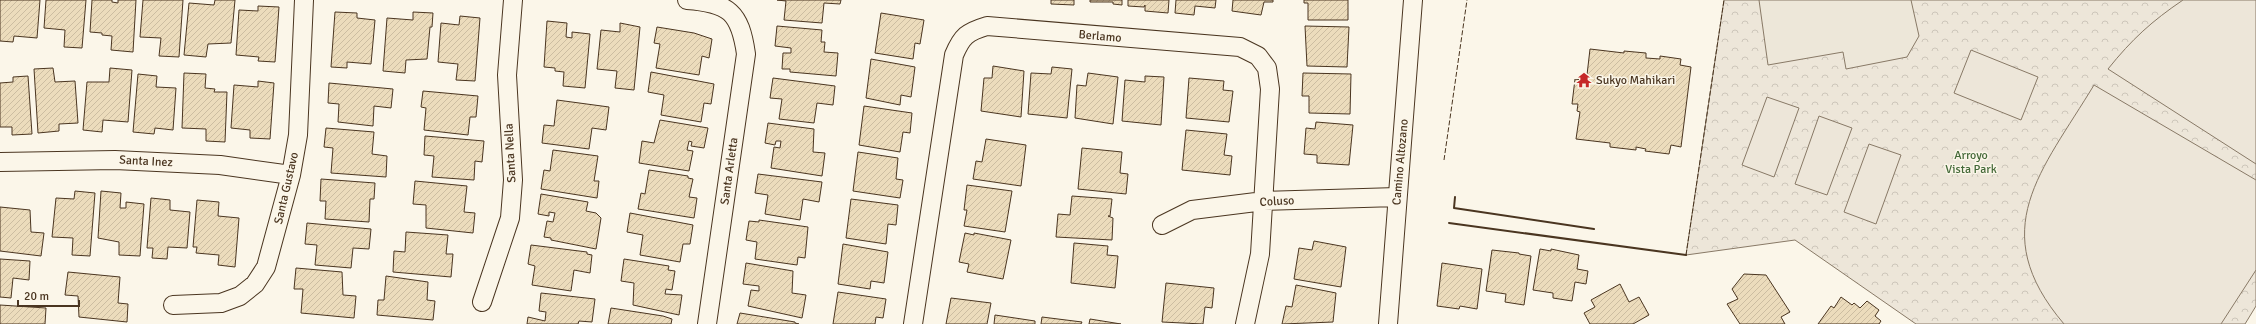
<svg xmlns="http://www.w3.org/2000/svg" width="2256" height="324" font-family="Signika,sans-serif">
<style>
.forest{fill:url(#forest-crowns);stroke:#887966}
.pitch{fill:#ede6d9;stroke:#887966}
.parking{fill:#ede7d9;stroke:#887966}
.building{fill:url(#building-hatch);stroke:#4a3520}
.lines{fill:none;stroke-linecap:round;stroke-linejoin:round}
.minor-casing{stroke:#4a3520;stroke-width:20}
.minor{stroke:#fbf6e9;stroke-width:18}
.fence{stroke:#4a3520;stroke-width:1;stroke-dasharray:5 2;stroke-linecap:butt}
.wall{stroke:#4a3520;stroke-width:2}
.labels{text-anchor:middle;stroke-width:3;stroke-linejoin:round;paint-order:stroke}
.street-label{font-size:12px;fill:#4a3520;stroke:#fbf6e9}
.poi-label{font-size:12px;fill:#4a3520;stroke:#fbf6e9;text-anchor:start}
.park-label{font-size:12px;fill:#436837;stroke:#fbf6e9}
</style>
<defs>
<pattern id="forest-crowns" width="20" height="18" patternUnits="userSpaceOnUse"><rect width="20" height="18" fill="#ede6d9"/><path d="M2 6a3 3 0 1 1 6 0M12 15a3 3 0 1 1 6 0" fill="none" stroke="#cdc6ba"/></pattern>
<pattern id="building-hatch" width="6" height="6" patternUnits="userSpaceOnUse"><rect width="6" height="6" fill="#ecdcbc"/><path d="M-1 1l2-2M0 6l6-6M5 7l2-2" fill="none" stroke="#ccbda1"/></pattern>
</defs>
<rect width="100%" height="100%" fill="#fbf6e9"/>
<path class="forest" d="M1724,0H2256V306L2245,324H1916L1795,240L1686,255Z"/>
<path class="pitch" d="M2183,0H2256V164L2108,69C2132,39 2152,21 2183,0Z
M1971,50L2038,77L2021,120L1954,93Z
M2094,85L2256,180V270L2221,324H2064C1984,230 2042,171 2094,85Z
M1767,97L1799,108L1774,177L1742,165Z
M1819,116L1852,128L1827,195L1795,184Z
M1869,144L1901,155L1876,224L1844,212Z"/>
<path class="parking" d="M1759,0H1911L1919,36L1907,57L1846,69L1843,52L1768,65Z"/>
<path class="building" d="M0,0H40L37,38L14,36L13,42L0,41Z
M46,0H86L82,48L64,47L65,30L44,28Z
M92,0H112V2L118,3V0H136L133,52L111,50L112,36L102,35V33L90,32Z
M143,0H183L179,57L159,56L161,38L140,37Z
M215,0H235L231,43L208,44L206,57L184,55L189,3L214,5Z
M777,0H841L840,4L824,3L822,23L784,20L786,1Z
M1051,0H1074V5L1051,4Z
M1090,0H1122V5L1113,4V2H1090Z
M1128,0H1169L1168,13L1145,11V5L1144,7L1128,6Z
M1176,0H1216L1215,8L1195,6L1194,15L1175,13Z
M1233,0H1273V2H1264L1261,15L1232,11Z
M1304,0H1348V20H1308V3H1304Z
M258,6L279,7L275,62L258,61L259,57L236,55L239,10L258,11Z
M335,12L357,13V18L375,20L371,64L347,62V68L331,67Z
M413,12L433,13L432,27H430L427,59L406,60L405,73L383,71L387,18L413,20Z
M881,13L924,20L920,44L915,43L913,59L875,53Z
M460,16L480,18L475,81L456,80L458,64L438,62L441,23L459,25Z
M547,21L567,23L566,37L572,38V32L590,34L585,88L563,86L564,72L555,71V68L544,67Z
M620,23L640,27L634,90L615,88L617,71L597,69L601,30L620,32Z
M777,26L822,30L821,42H825L824,52L838,53L836,76L790,72V69H782L783,53H791V48L775,46Z
M1305,26L1349,27L1347,67L1307,66Z
M657,27L694,33L712,39L709,58L702,56L699,75L656,68L660,44L654,43Z
M1590,49L1624,53V51L1646,53V58L1660,59V56L1681,59L1680,65L1691,67L1681,147L1671,145L1669,154L1645,151L1646,149L1636,147V150L1610,147V143L1576,139L1580,112L1577,111L1578,104H1572L1575,79L1582,80V74L1587,75Z
M871,59L915,67L911,97L901,95L900,105L866,98Z
M993,66L1024,71L1021,117L981,111L984,78H992Z
M1052,67L1072,69L1067,118L1028,114L1031,73L1051,74Z
M53,68L55,82L75,81L78,123L59,124V131L38,133L34,69Z
M110,68L132,70L128,122L103,120L102,132L83,130L87,82H109Z
M651,72L714,84L711,104L704,103L701,122L661,115L664,95L648,92Z
M184,73L206,74L205,88L215,89L214,92H227L225,142L206,141V129L182,128Z
M1088,73L1118,77L1113,124L1075,118L1077,85L1086,86Z
M1303,73L1351,74L1350,114L1309,113V96H1302Z
M138,74L157,76L156,87L176,88L173,130L155,128L154,134L133,132Z
M28,76L32,134L12,135V127H0V83L13,82V77Z
M1145,76L1164,77L1161,125L1122,121L1125,80L1145,82Z
M773,78L835,86L833,105L817,103L814,123L779,119L782,99L770,98Z
M1189,78L1224,81L1223,90L1233,91L1229,122L1186,118Z
M258,81L274,83L270,139L250,138V130L231,128L234,85L258,87Z
M329,83L393,89L391,108L374,106L373,126L338,122L339,104L328,103Z
M423,91L478,96L476,117H470L468,135L424,130L426,108L421,107Z
M557,100L609,107L606,130L592,128L589,149L542,143L544,125L554,126Z
M864,106L912,113L910,133L903,132L900,152L859,145Z
M660,120L708,128L704,148L691,146L692,142L689,141L687,150L693,151L689,171L639,163L642,141L654,143Z
M1316,122L1353,125L1349,165L1317,163V155L1304,154L1306,128L1315,129Z
M768,123L814,129L813,152L825,153L822,176L771,168L774,147L780,148L781,141H776L775,145L765,143Z
M326,128L374,132L372,154L387,156L386,177L331,173L333,148L324,147Z
M1186,130L1227,134L1224,155L1232,156L1230,175L1182,170Z
M425,136L484,141L482,162L475,161L474,180L432,177L434,156L424,155Z
M986,139L1026,145L1021,186L973,179L976,161L982,162Z
M1082,148L1122,152L1120,173L1128,174L1126,194L1078,189Z
M553,150L598,156L594,181H599L597,198L541,189L544,170L550,171Z
M858,152L898,158L896,179L903,180L900,198L853,191Z
M649,170L688,176V178L693,179L689,197L697,198L694,218L638,209L641,193L645,194Z
M758,174L822,182L819,202L803,199L800,220L765,214L768,195L755,193Z
M321,179L375,183L374,199H370L369,222L325,219L326,201H320Z
M415,181L467,186L464,212L475,213L473,233L426,228V205L413,204Z
M967,185L1012,191L1005,232L964,226L967,210H964Z
M75,191L95,193L90,256L72,255L73,238L52,237L56,198L74,199Z
M101,191L121,193L120,208H126V202L144,204L140,256L119,255V242L98,238Z
M541,194L588,202L586,211L596,213L601,218L596,249L551,240V238L544,237L547,221L553,222L555,213L549,212V216L538,214Z
M1072,196L1112,199L1110,216H1108L1113,218L1112,240L1056,237L1058,214L1070,215Z
M151,198L170,200V210L190,212L187,248L168,247L167,259L152,258L153,248H147Z
M851,199L898,205L896,225L888,224L886,244L846,238Z
M197,200L219,202L218,216L239,218L235,267L218,265L219,255L196,253L197,247H193Z
M0,207L30,210L31,232L44,233L41,256L0,251Z
M630,213L693,225L690,244H683L680,262L640,255L643,235L627,232Z
M759,220L808,227L805,258L798,257L797,265L755,259L757,242L746,240L749,221L759,222Z
M307,223L371,229L369,249L353,248L351,268L315,265L317,245L305,244Z
M406,232L448,235L446,254H453L451,277L393,272L394,251L405,252Z
M965,233L974,235V233L1011,240L1003,279L967,272L969,264L959,262Z
M1314,241L1346,247L1341,287L1294,279L1299,248L1312,250Z
M1074,243L1108,246L1107,255L1118,256L1115,288L1071,283Z
M843,244L888,252L884,283L871,281L870,289L838,284Z
M531,245L587,252V254L592,255L590,273L574,270L571,291L532,285L535,266L528,264Z
M1540,249L1551,251V249L1579,255L1577,269L1588,271L1586,284L1575,282L1572,301L1553,298V293L1533,290Z
M1492,250L1519,253V254L1531,256L1524,305L1505,302L1506,294L1486,291Z
M0,259L30,261L29,280L13,278L11,298L0,297Z
M624,259L669,266L668,270L675,271L672,290L666,289L665,294L682,295L679,315L633,305L634,283L621,281Z
M746,263L793,271L792,293L806,295L802,318L748,306L751,290L759,291V286L743,284Z
M1442,263L1482,269L1477,309L1460,306L1459,309L1437,306Z
M296,268L342,272L343,295L356,296L354,318L301,313L303,289H294Z
M68,272L120,277L118,303L128,304L127,322L79,317L78,296L65,295Z
M1744,274L1766,275L1790,312L1781,317L1785,324H1740L1727,304L1738,299L1732,289Z
M386,276L428,282L427,300L435,301L433,320L377,315L378,300H384Z
M1166,283L1214,288L1212,308L1205,307L1203,324L1162,322Z
M1620,284L1629,302L1639,297L1649,315L1633,324H1590L1584,313L1595,307L1591,300Z
M1296,285L1336,293L1333,322L1282,324L1286,306L1292,307Z
M838,292L886,299L883,318L876,317L875,324H833Z
M541,293L595,299L592,322L579,321L578,324H527L528,317L545,321L546,312L539,311Z
M1841,297L1852,305L1854,303L1860,308L1867,301L1879,310L1875,316L1881,321L1879,324H1818L1831,306L1834,308Z
M951,298L991,303L987,324H946Z
M0,305L46,308L45,324H0Z
M611,308L663,316L672,319L671,324H608Z
M740,313L795,322V323L799,324H737Z
M995,315L1035,321V324H994Z
M1042,317L1082,322L1081,324H1041Z
M1090,319L1121,324H1089Z"/>
<g class="lines">
<g class="minor-casing">
<path id="minor" d="M687,0C729,3 740,12 746,54L707,324
M0,162L115,160L220,165L291,175
M1162,225L1192,210L1264,201L1397,197
M482,302L510,218L513,180L507,75L513,0
M173,305L221,303L240,296L255,284L266,267L291,175L298,135L304,0
M913,324L954,55C962,36 967,32 987,26L1240,47L1258,56L1267,68L1270,89L1260,254L1245,324
M1388,324L1413,0"/>
</g>
<use href="#minor" class="minor"/>
<path class="fence" d="M1444,160L1467,0
M1686,255L1724,0"/>
<path class="wall" d="M1455,197L1454,208L1594,229
M1449,223L1686,255"/>
</g>
<defs>
<g id="temple-bare" transform="scale(1.2)"><path d="M0-6L5-2H3V0L6.5 2.5H4V6H1.5V3h-3V6H-4V2.5H-6.5L-3 0V-2H-5Z" fill="#c62828" stroke="#fbf6e9" stroke-width="2.5" paint-order="stroke"/></g>
</defs>
<g fill-rule="evenodd">
<use href="#temple-bare" x="1584" y="80"/>
</g>
<g class="labels">
<g class="street-label">
<text transform="translate(1100 36) rotate(5)" y="4">Berlamo</text>
<text transform="translate(510 153) rotate(-93)" y="4">Santa Nella</text>
<text transform="translate(146 161) rotate(3)" y="4">Santa Inez</text>
<text transform="translate(1400 162) rotate(-85)" y="4">Camino Altozano</text>
<text transform="translate(729 171) rotate(-82)" y="4">Santa Arletta</text>
<text transform="translate(286 188) rotate(-77)" y="4">Santa Gustavo</text>
<text transform="translate(1277 201) rotate(-3)" y="4">Coluso</text>
</g>
<g class="poi-label">
<text x="1596" y="84">Sukyo Mahikari</text>
</g>
<g class="park-label">
<text x="1971" y="159">Arroyo<tspan x="1971" dy="14">Vista Park</tspan></text>
</g>
</g>
<path d="M18 300v6h61v-6" fill="none" stroke="#4a3520" stroke-width="2"/>
<text x="24" y="300" font-size="12" fill="#4a3520" stroke="#fbf6e9" stroke-width="3" paint-order="stroke">20 m</text>
</svg>
